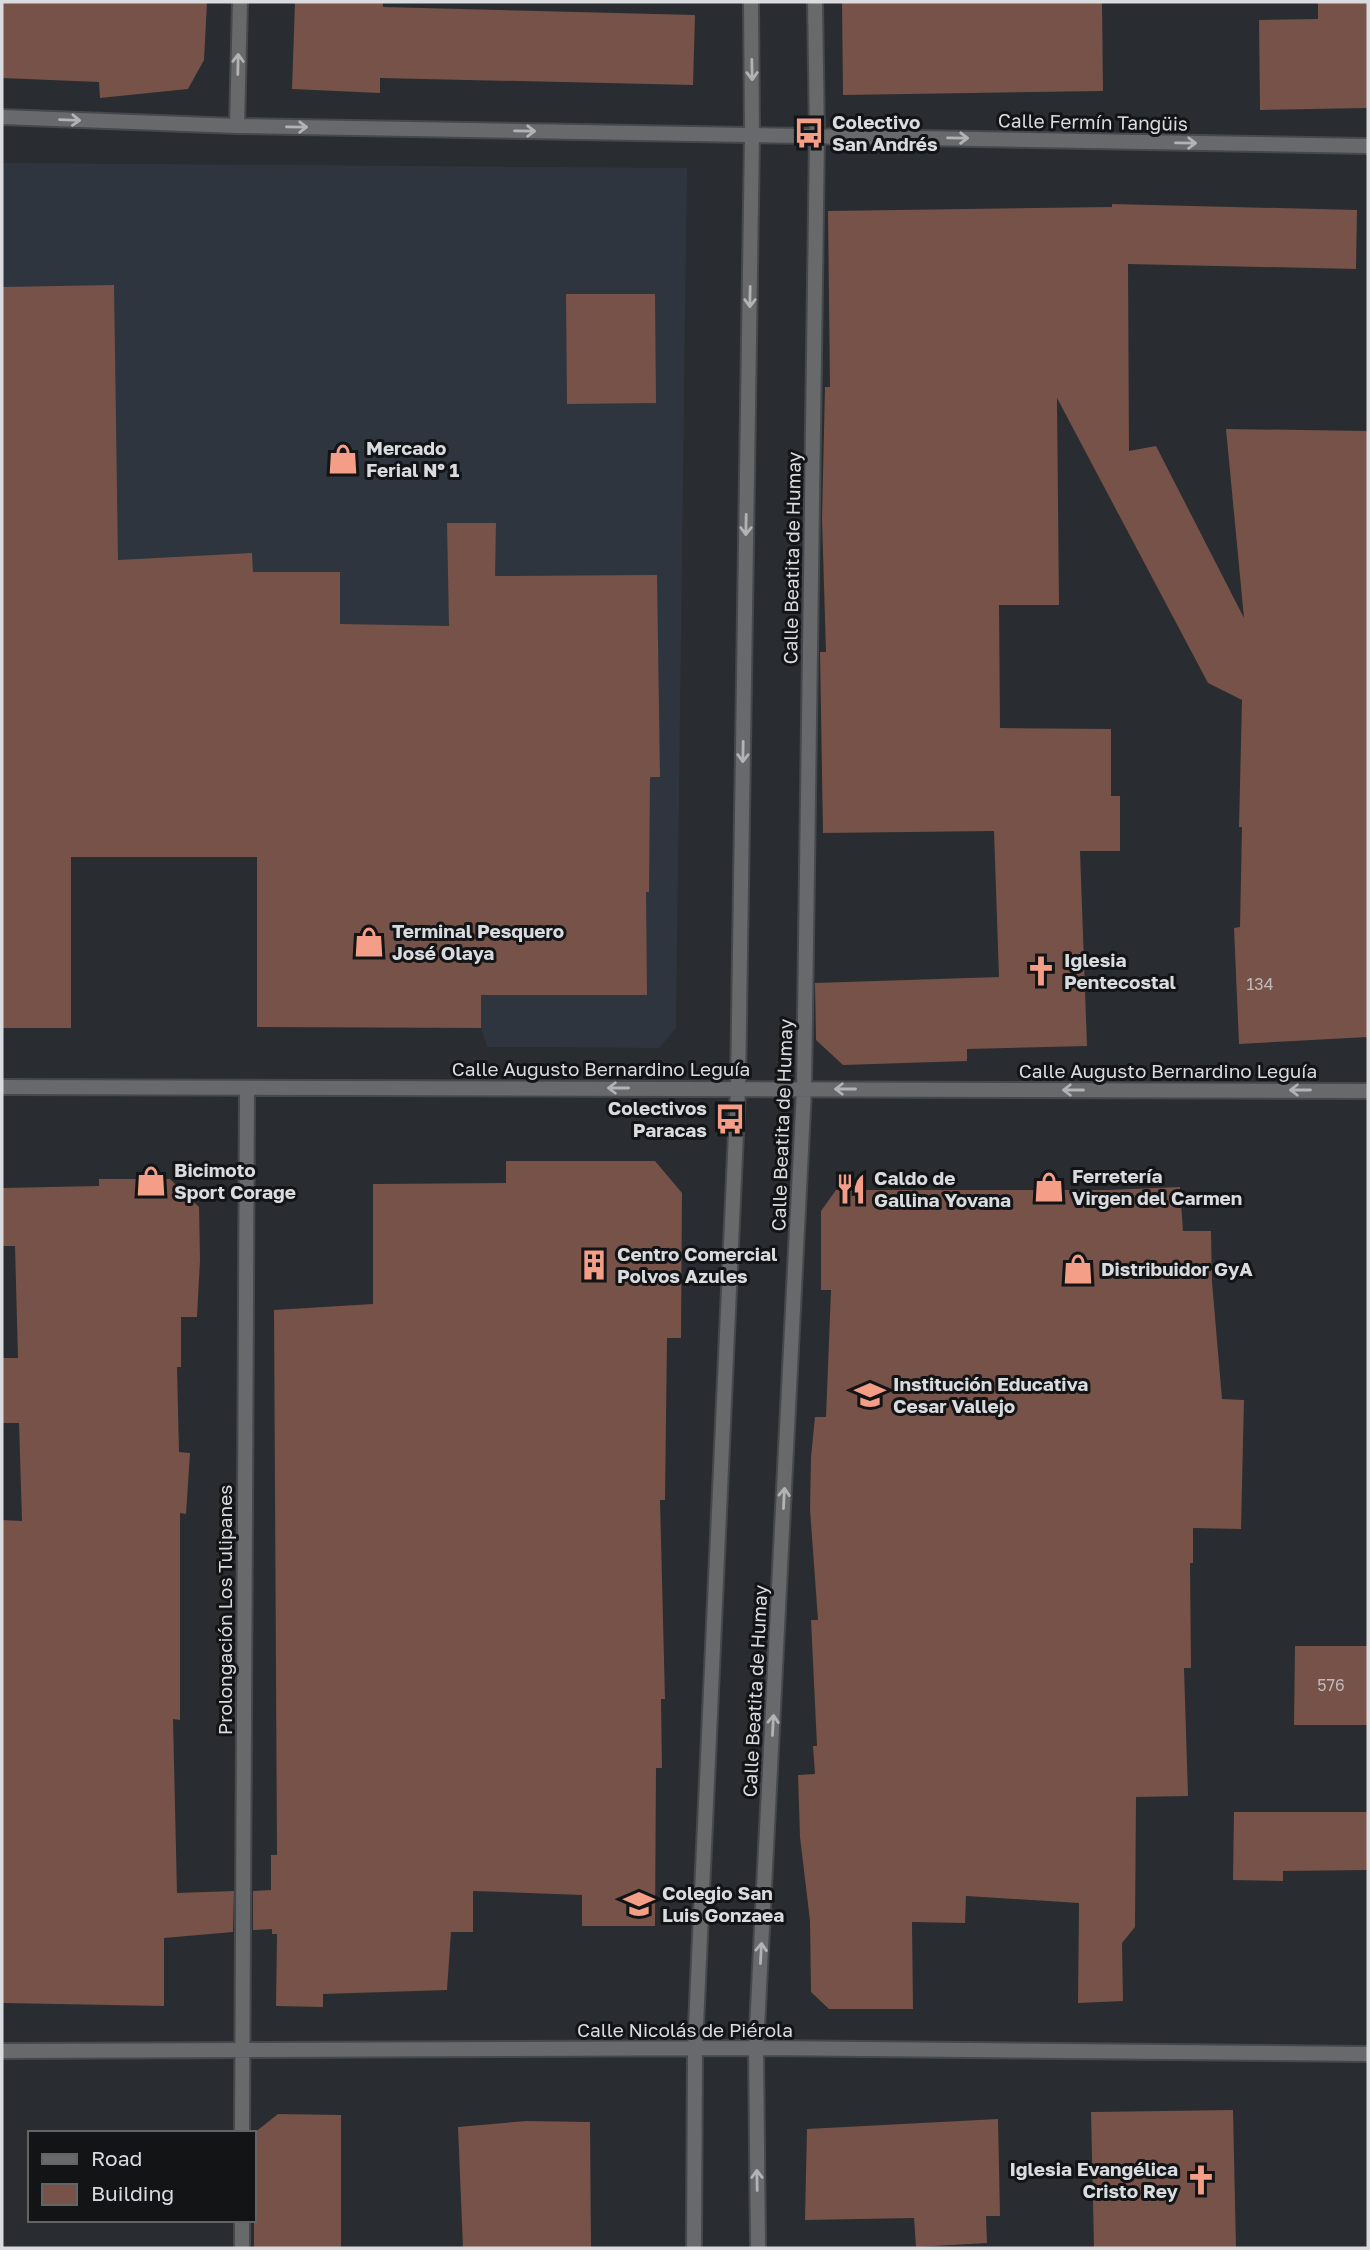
<svg xmlns="http://www.w3.org/2000/svg" width="1370" height="2250" font-family="'Golos Text',sans-serif">
<style>
.built{fill:#2f353e}
.building{fill:#765248}
.lines{fill:none;stroke-linecap:round;stroke-linejoin:round}
.street-casing{stroke:#45484c;stroke-width:18}
.street{stroke:#67696b;stroke-width:14}
.oneway{stroke:#b1b3b6}
.labels{text-anchor:middle;stroke-width:6;stroke-linejoin:round;paint-order:stroke}
.number-label{font-size:16px;fill:#c0b9b8}
.poi-label{font-size:19px;font-weight:bold;fill:#d9dbde;stroke:#131416;text-anchor:start}
.street-label{font-size:19px;fill:#d9dbde;stroke:#131416}
</style>
<rect width="100%" height="100%" fill="#292c30"/>
<path class="built" d="M2,163L687,168L676,1028L659,1048L487,1047L481,1028V751L2,750Z"/>
<path class="building" d="M2,2H207L204,60L188,89L100,98L99,82L2,78Z
M295,2H383V7L695,15L693,85L380,78V93L292,89Z
M842,2H1102L1103,91L843,95Z
M1318,2H1368V108L1260,110L1259,20L1318,19Z
M1112,204L1357,210L1356,269L1128,264L1129,451L1156,446L1244,618L1226,429L1368,431V1037L1239,1044L1234,928L1240,927L1242,827H1239L1242,700L1208,683L1057,398L1059,605H999L1000,728L1111,729V796H1120V851H1080L1087,1046L967,1049V1061L843,1065L816,1040L815,983L999,977L994,831L823,833L820,652H826L822,519L825,387H830L828,211L1112,207Z
M114,285L118,560L252,553L253,572H340V624L449,626L447,523H496L495,576L657,575L660,777H650L649,892H646L647,995H481V1028L257,1027V857H71V1028H2V287Z
M566,294H655L656,403L567,404Z
M506,1161H655L682,1193L681,1338H667L665,1500H660L665,1699H661L662,1768H656L655,1926H582V1895L473,1891V1932H451L447,1990L323,1994V2007L276,2006L277,1934H272V1929L253,1930V1891L271,1890V1855H277L274,1310L373,1304V1184L506,1183Z
M99,1179H170L199,1207L200,1260L197,1317H181V1367H177L179,1452L190,1453L186,1514L180,1513V1720L173,1719L177,1893L234,1891L233,1932L164,1938V2006L2,2003V1520L22,1521L19,1423H2V1358H18L15,1246H2V1188L99,1186Z
M1180,1187L1183,1231H1211L1212,1282L1222,1399L1244,1400L1241,1529L1193,1528V1563H1190L1191,1668H1184L1188,1796L1136,1797L1135,1927L1122,1943L1123,2001L1078,2003L1079,1903L966,1896L965,1923L912,1922L913,2009H829L811,1992L810,1921L800,1837L798,1775L815,1774L813,1746H817L811,1620H818L810,1509L811,1457L815,1417H826L831,1290H821V1211L836,1190H1108Z
M1295,1646H1368V1725H1294Z
M1234,1812H1368V1870L1283,1871V1881L1233,1880Z
M1233,2110L1236,2248H1094L1091,2112Z
M278,2114L341,2115V2248H254V2133Z
M998,2119L1000,2216H986L987,2243L916,2247L914,2218L805,2220L807,2129Z
M526,2121L590,2122L591,2248H463L458,2127Z"/>
<g class="lines">
<g class="street-casing">
<path id="street" d="M2,117L237,126L1368,146
M237,126L240,2
M2,1087L1368,1091
M2,2051L756,2048L1368,2054
M242,2133L247,1088
M242,2248V2220
M694,2248L695,2048L738,1088L752,135L751,2
M758,2248L756,2048L804,1089L817,136L815,2"/>
</g>
<use href="#street" class="street"/>
</g>
<defs><path id="oneway-shaft" d="M-6 0H5M1.5-3L5.5 0L1.5 3" fill="none" stroke-width="1.6" stroke-linecap="round" stroke-linejoin="round" transform="scale(1.75)"/></defs>
<g class="oneway">
<use href="#oneway-shaft" transform="translate(238 64) rotate(-89)"/>
<use href="#oneway-shaft" transform="translate(752 70) rotate(89)"/>
<use href="#oneway-shaft" transform="translate(70 120) rotate(2)"/>
<use href="#oneway-shaft" transform="translate(297 127) rotate(1)"/>
<use href="#oneway-shaft" transform="translate(525 131) rotate(1)"/>
<use href="#oneway-shaft" transform="translate(958 138) rotate(1)"/>
<use href="#oneway-shaft" transform="translate(1186 143) rotate(1)"/>
<use href="#oneway-shaft" transform="translate(750 297) rotate(91)"/>
<use href="#oneway-shaft" transform="translate(746 525) rotate(91)"/>
<use href="#oneway-shaft" transform="translate(743 752) rotate(91)"/>
<use href="#oneway-shaft" transform="translate(618 1088) rotate(180)"/>
<use href="#oneway-shaft" transform="translate(845 1089) rotate(-180)"/>
<use href="#oneway-shaft" transform="translate(1073 1090) rotate(-180)"/>
<use href="#oneway-shaft" transform="translate(1300 1090) rotate(-180)"/>
<use href="#oneway-shaft" transform="translate(784 1498) rotate(-87)"/>
<use href="#oneway-shaft" transform="translate(773 1725) rotate(-87)"/>
<use href="#oneway-shaft" transform="translate(761 1953) rotate(-87)"/>
<use href="#oneway-shaft" transform="translate(757 2180) rotate(-91)"/>
</g>
<defs>
<g id="bus-bare" transform="scale(2.415)"><path d="M-5-6H5V4H4V6H2V4H-2V6H-4V4H-5ZM-3.5-4V0h7V-4ZM-3.5 1.2v1.5H-2V1.2ZM2 1.2v1.5H3.5V1.2Z" fill="#f49e88" stroke="#131416" stroke-width="2.5" paint-order="stroke"/></g>
<g id="shop-bare" transform="scale(2.415)"><path d="M-5-2.5h2.3a2.7 3.5 0 0 1 5.4 0H5L5.5 6h-11ZM-1.5-2.5h3a1.5 2.3 0 0 0-3 0Z" fill="#f49e88" stroke="#131416" stroke-width="2.5" paint-order="stroke"/></g>
<g id="church-bare" transform="scale(2.415)"><path d="M-1.2-6h2.4v3.5h3.3v2.4h-3.3V6h-2.4V-.1h-3.3v-2.4h3.3Z" fill="#f49e88" stroke="#131416" stroke-width="2.5" paint-order="stroke"/></g>
<g id="restaurant-bare" transform="scale(2.415)"><path d="M-5-6h1v4h1v-4h1v4h1v-4h1v5L-1.5 .5V6h-2V.5L-5-1ZM5-6V6H3V1.5H1.5Q1.5-4 5-6Z" fill="#f49e88" stroke="#131416" stroke-width="2.5" paint-order="stroke"/></g>
<g id="building-bare" transform="scale(2.415)"><path d="M-4-6H4V6H1V3H-1V6H-4ZM-2.5-4.3h1.7v1.8h-1.7ZM.8-4.3h1.7v1.8H.8ZM-2.5-1h1.7V.8h-1.7ZM.8-1h1.7V.8H.8Z" fill="#f49e88" stroke="#131416" stroke-width="2.5" paint-order="stroke"/></g>
<g id="school-bare" transform="scale(2.415)"><path d="M0-5L7-2L0 1L-7-2ZM-4 1L0 2.5L4 1V4Q0 6-4 4Z" fill="#f49e88" stroke="#131416" stroke-width="2.5" paint-order="stroke"/></g>
</defs>
<g fill-rule="evenodd">
<use href="#bus-bare" x="809" y="133"/>
<use href="#shop-bare" x="343" y="459"/>
<use href="#shop-bare" x="369" y="942"/>
<use href="#church-bare" x="1041" y="971"/>
<use href="#bus-bare" x="730" y="1119"/>
<use href="#shop-bare" x="151" y="1181"/>
<use href="#shop-bare" x="1049" y="1187"/>
<use href="#restaurant-bare" x="851" y="1189"/>
<use href="#building-bare" x="594" y="1265"/>
<use href="#shop-bare" x="1078" y="1269"/>
<use href="#school-bare" x="870" y="1395"/>
<use href="#school-bare" x="639" y="1904"/>
<use href="#church-bare" x="1201" y="2180"/>
</g>
<g class="labels">
<g class="number-label">
<text x="1260" y="990">134</text>
<text x="1331" y="1691">576</text>
</g>
<g class="poi-label">
<text x="832" y="129">Colectivo<tspan x="832" dy="22">San Andrés</tspan></text>
<text x="366" y="455">Mercado<tspan x="366" dy="22">Ferial Nº 1</tspan></text>
<text x="392" y="938">Terminal Pesquero<tspan x="392" dy="22">José Olaya</tspan></text>
<text x="1064" y="967">Iglesia<tspan x="1064" dy="22">Pentecostal</tspan></text>
<text x="707" y="1115" text-anchor="end">Colectivos<tspan x="707" dy="22">Paracas</tspan></text>
<text x="174" y="1177">Bicimoto<tspan x="174" dy="22">Sport Corage</tspan></text>
<text x="1072" y="1183">Ferretería<tspan x="1072" dy="22">Virgen del Carmen</tspan></text>
<text x="874" y="1185">Caldo de<tspan x="874" dy="22">Gallina Yovana</tspan></text>
<text x="617" y="1261">Centro Comercial<tspan x="617" dy="22">Polvos Azules</tspan></text>
<text x="1101" y="1276">Distribuidor GyA</text>
<text x="893" y="1391">Institución Educativa<tspan x="893" dy="22">Cesar Vallejo</tspan></text>
<text x="662" y="1900">Colegio San<tspan x="662" dy="22">Luis Gonzaea</tspan></text>
<text x="1178" y="2176" text-anchor="end">Iglesia Evangélica<tspan x="1178" dy="22">Cristo Rey</tspan></text>
</g>
<g class="street-label">
<text transform="translate(1093 122) rotate(1)" y="7">Calle Fermín Tangüis</text>
<text transform="translate(792 558) rotate(-89)" y="7">Calle Beatita de Humay</text>
<text x="601" y="1076">Calle Augusto Bernardino Leguía</text>
<text x="1168" y="1078">Calle Augusto Bernardino Leguía</text>
<text transform="translate(782 1125) rotate(-88)" y="7">Calle Beatita de Humay</text>
<text transform="translate(225 1610) rotate(-90)" y="7">Prolongación Los Tulipanes</text>
<text transform="translate(755 1691) rotate(-87)" y="7">Calle Beatita de Humay</text>
<text x="685" y="2037">Calle Nicolás de Piérola</text>
</g>
</g>
<rect width="1370" height="2250" fill="none" stroke="#d9dbde" stroke-width="7"/>
<rect x="28" y="2131" width="228" height="91" fill="#131416" stroke="#626466" stroke-width="2"/>
<rect x="42" y="2154" width="35" height="10" fill="#67696b" stroke="#626466" stroke-width="2"/>
<text x="91" y="2166" font-size="21" fill="#d9dbde">Road</text>
<rect x="42" y="2184" width="35" height="21" fill="#765248" stroke="#626466" stroke-width="2"/>
<text x="91" y="2201" font-size="21" fill="#d9dbde">Building</text>
</svg>
